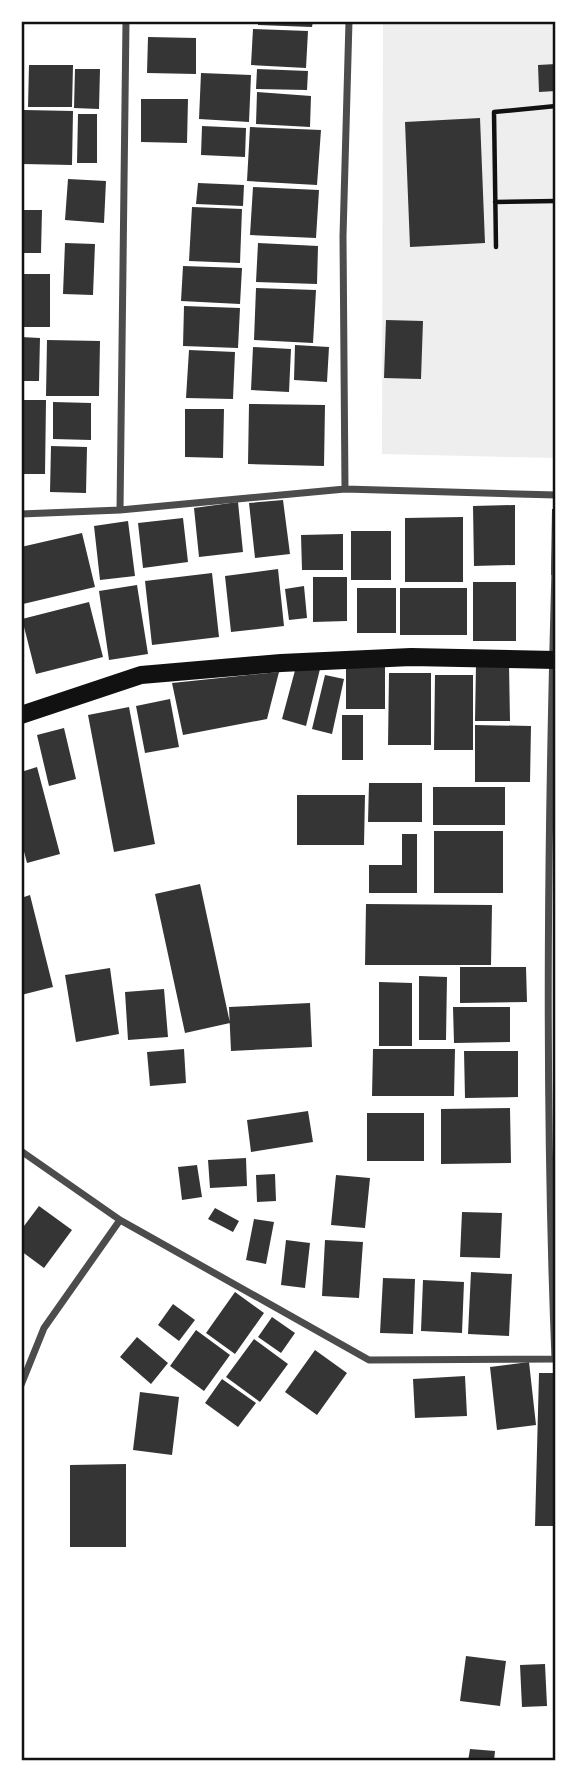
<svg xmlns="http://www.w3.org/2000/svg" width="577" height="1782" font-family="'Varela Round',sans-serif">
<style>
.green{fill:#eee}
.building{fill:#353535}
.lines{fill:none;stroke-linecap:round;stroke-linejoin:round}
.path{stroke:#111;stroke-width:4.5}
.minor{stroke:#4c4c4c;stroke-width:7}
.primary{stroke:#111;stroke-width:18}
.neatline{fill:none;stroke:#111;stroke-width:2.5}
</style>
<rect width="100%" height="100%" fill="#fff"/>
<path class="green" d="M383,21H556V458L382,454Z"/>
<path class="building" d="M258,21H313L312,27L258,25Z
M253,29L308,31L306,68L251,65Z
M148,37L196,38V74L147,73Z
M556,64V91L539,92L538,65Z
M29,65H73L72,107H28Z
M75,69H100L99,109L74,108Z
M257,69L308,71L307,90L256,89Z
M201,73L251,75L249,122L199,119Z
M257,92L311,96L310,127L256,124Z
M141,99H188L187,143L141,142Z
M24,110L73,111L72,165L23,164Z
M78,114H97V163H77Z
M480,118L485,243L410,247L405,122Z
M202,126L246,128L245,157L201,155Z
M250,127L321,130L317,185L247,181Z
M68,179L106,181L104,223L65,220Z
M198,183L244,185L243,206L196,204Z
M253,187L319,190L316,238L250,235Z
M192,207L242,209L240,263L189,261Z
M21,210H42L41,253H21Z
M65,243L95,244L93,295L63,294Z
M258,243L318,246L317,284L256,282Z
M183,266L242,268L240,304L181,301Z
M21,274H50V327H21Z
M256,288L316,290L313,343L254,340Z
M184,306L240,308L238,348L183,346Z
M386,320L423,321L421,379L384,378Z
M21,337L40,338L39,381H21Z
M47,340L100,341L99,396H46Z
M295,345L329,347L327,382L294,380Z
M253,347L291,349L289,392L251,390Z
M189,350L235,352L233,399L186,398Z
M21,400H46L45,474H21Z
M53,402L91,403V440L53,439Z
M249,404L325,405L324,466L248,464Z
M185,409H224L223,458L185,457Z
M51,446L87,447L86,493L50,492Z
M283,500L290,554L255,558L249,503Z
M238,502L243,552L199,557L194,508Z
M515,505V565L474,566L473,506Z
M552,509H556V575H551Z
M463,517V582H405V518Z
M183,518L188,562L143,568L138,523Z
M128,521L135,576L100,580L94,526Z
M351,531H391V580H351Z
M82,533L95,587L23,604L21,547Z
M343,534V570H302L301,535Z
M278,569L284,626L231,632L225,576Z
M212,573L219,637L152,645L145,581Z
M313,577H347V621L313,622Z
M473,582H516V641H473Z
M137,585L148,654L109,660L99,591Z
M304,586L307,618L289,620L285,589Z
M357,588H396V633H357Z
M400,588H467V635H400Z
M89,602L103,657L36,674L22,619Z
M346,662H385V709H346Z
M297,663L320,669L306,726L282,719Z
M476,665H509L510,721H475Z
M279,672L267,719L183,735L172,683Z
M389,673H431V745H388Z
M325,675L344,679L332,734L312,729Z
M435,675H473V750H434Z
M170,699L179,747L145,753L136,706Z
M129,707L155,844L114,852L88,715Z
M342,715H363V760H342Z
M475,725L531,726L530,782H475Z
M64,728L76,779L49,786L37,735Z
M37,767L60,854L27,863L21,840V772Z
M369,783H422V822H368Z
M433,787H505V825H433Z
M297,795H365L364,845H297Z
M434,831H503V893H434Z
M402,834H417V893H369V865H402Z
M200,884L230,1023L185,1033L155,894Z
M30,895L53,987L21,995V898Z
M366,904L492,905L491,965H365Z
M460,967H526L527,1002L460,1003Z
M110,968L119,1034L76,1042L65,975Z
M419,976L447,977L446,1040H419Z
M379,982L412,983V1046H379Z
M164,989L168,1037L128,1040L125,992Z
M310,1003L312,1047L231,1051L229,1007Z
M453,1007H510V1042L454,1043Z
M184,1049L186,1083L150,1086L147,1052Z
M373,1049H455L454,1096H372Z
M464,1051H518V1097L465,1098Z
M510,1108L511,1163L441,1164V1109Z
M308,1111L313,1142L251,1152L247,1120Z
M367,1113H424V1161H367Z
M246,1158L247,1186L210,1188L208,1160Z
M197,1165L202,1197L182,1200L178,1167Z
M275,1174L276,1201L257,1202L256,1175Z
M336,1175L370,1178L365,1228L331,1225Z
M39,1206L72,1230L44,1268L21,1251V1230Z
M215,1208L239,1221L233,1232L208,1219Z
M462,1212L502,1213L500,1258L460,1257Z
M254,1219L274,1222L266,1264L246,1260Z
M286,1240L310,1243L305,1288L281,1285Z
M325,1240L363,1242L359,1298L322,1296Z
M471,1272L512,1274L509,1336L468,1334Z
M383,1278L415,1279L413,1334L380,1333Z
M423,1280L464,1282L462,1333L421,1331Z
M235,1292L264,1313L235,1354L206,1333Z
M173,1304L195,1320L179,1341L158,1325Z
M272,1317L295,1333L281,1353L258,1337Z
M196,1330L230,1355L204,1391L170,1366Z
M137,1337L168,1363L151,1384L120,1357Z
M254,1339L288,1364L260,1402L226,1377Z
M315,1350L347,1373L317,1415L285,1392Z
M529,1362L536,1425L497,1430L490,1367Z
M539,1373H556V1526H535Z
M465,1376L467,1416L415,1418L413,1379Z
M222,1379L256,1403L238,1427L205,1403Z
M140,1392L179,1397L172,1455L133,1450Z
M126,1464V1547H70V1465Z
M466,1656L506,1661L500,1706L460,1701Z
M545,1664L547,1706L522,1707L520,1665Z
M470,1749L495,1751L494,1761H468Z"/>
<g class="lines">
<path class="path" d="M495,202L556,201
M496,247L494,112L556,106"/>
<path class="minor" d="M345,489L343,236L349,21
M120,510L126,21
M21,514L120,510L345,489L556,495
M21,1151L120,1220L369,1360L556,1359
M555,1359C544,1084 548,809 556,534
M21,1385L44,1328L120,1220"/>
<path class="primary" d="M21,715L141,675L281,663L411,657L556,660"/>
</g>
<rect width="577" height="1782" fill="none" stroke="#ffffff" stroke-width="46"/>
<rect x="23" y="23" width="531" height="1736" class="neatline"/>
</svg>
